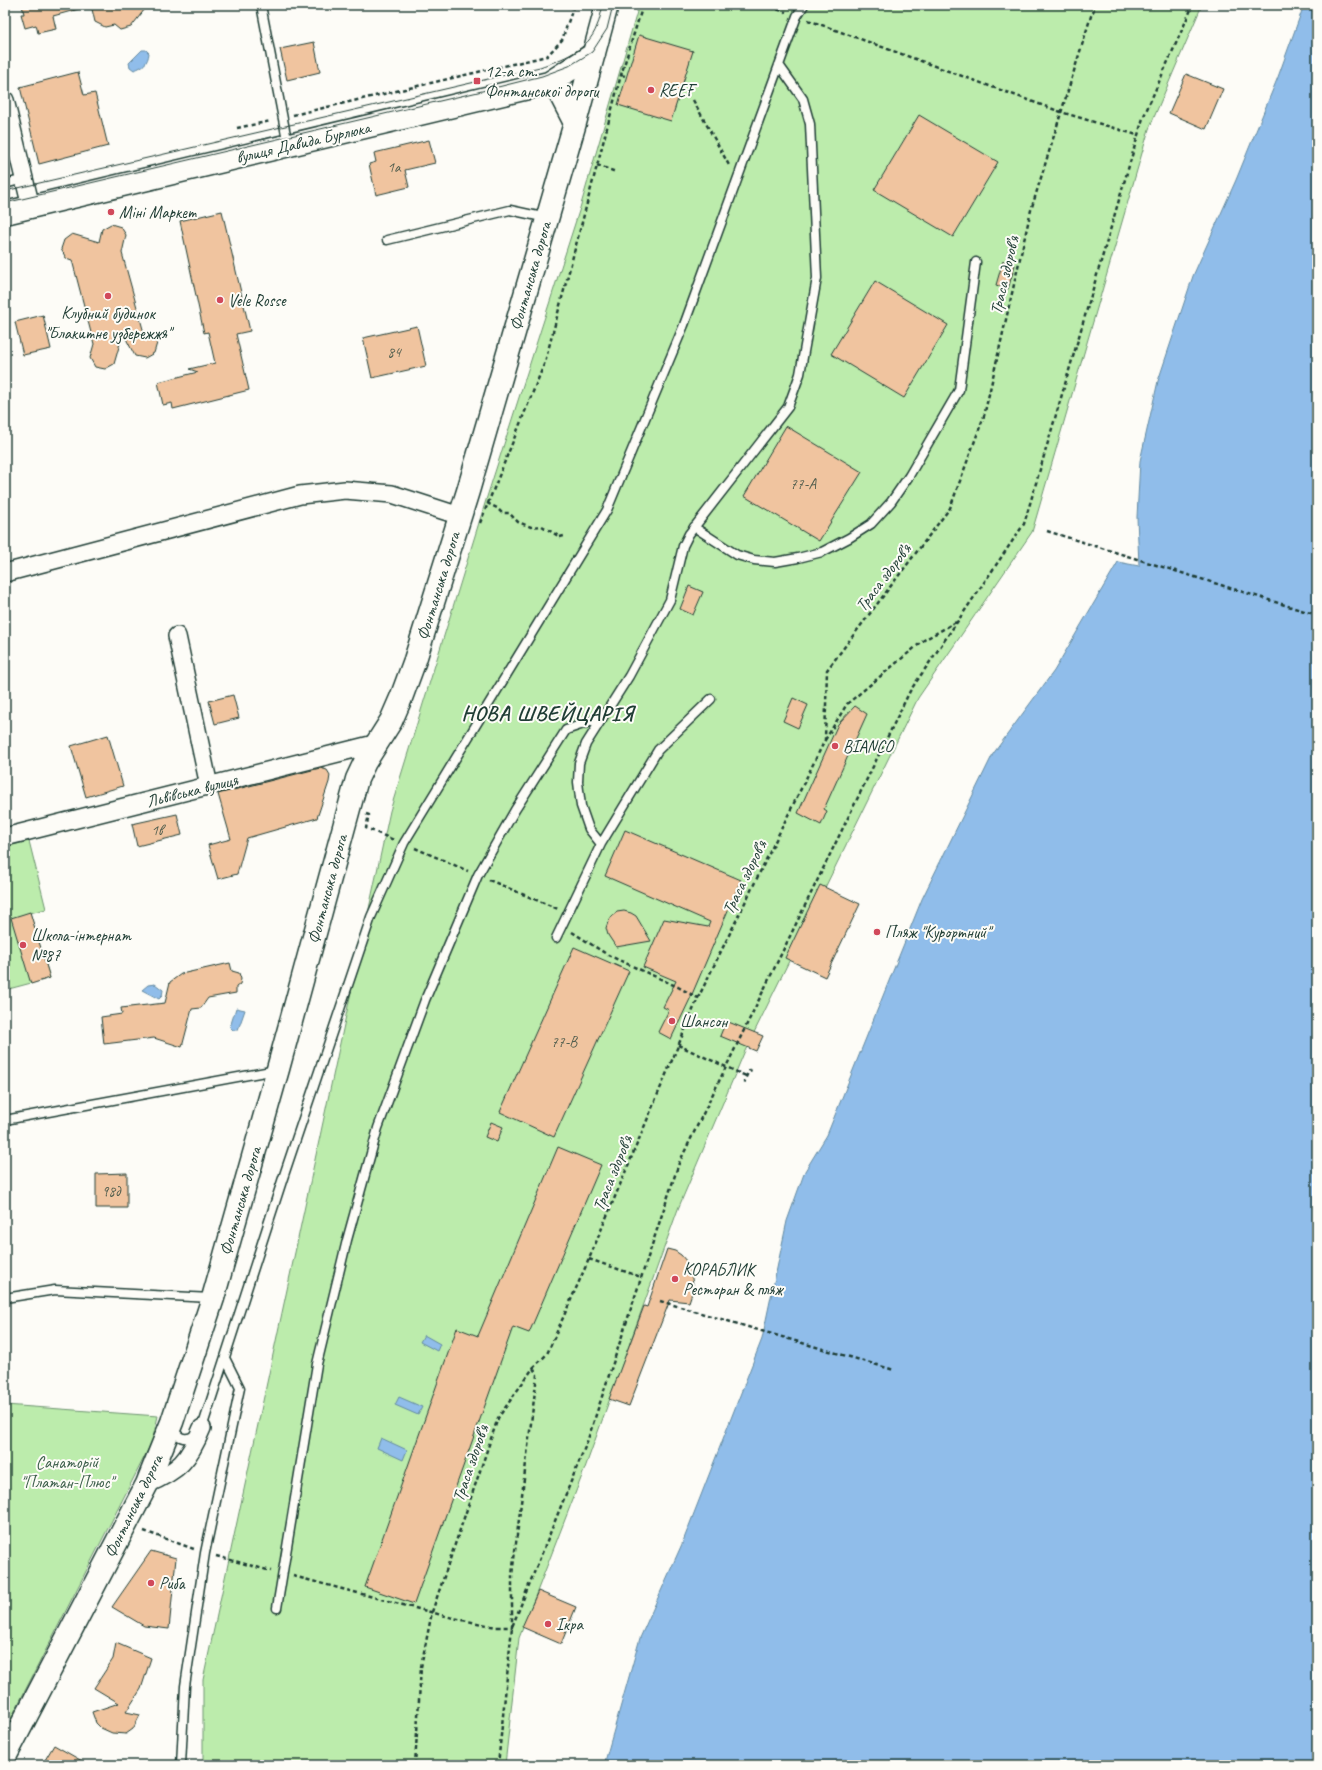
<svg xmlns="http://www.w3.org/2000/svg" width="1322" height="1770" font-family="Caveat,sans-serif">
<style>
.green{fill:#bcecac;stroke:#6e9470}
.water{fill:#90bdea;stroke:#638aa1}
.building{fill:#f0c49f;stroke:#1f3d34}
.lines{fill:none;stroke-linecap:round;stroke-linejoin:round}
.lane-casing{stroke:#1f3d34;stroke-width:11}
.street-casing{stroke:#1f3d34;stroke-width:20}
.secondary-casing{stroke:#1f3d34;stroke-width:25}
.path{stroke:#1f3d34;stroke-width:2.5;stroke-dasharray:4 3;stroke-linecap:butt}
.lane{stroke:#fdfcf7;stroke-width:8}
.street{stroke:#fdfcf7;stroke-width:17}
.secondary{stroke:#fdfcf7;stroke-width:22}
.tram{stroke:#1f3d34;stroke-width:1}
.poi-dot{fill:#d1495b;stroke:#fdfcf7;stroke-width:1.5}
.labels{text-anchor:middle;stroke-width:4;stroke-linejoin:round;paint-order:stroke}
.number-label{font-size:15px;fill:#535f4f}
.poi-label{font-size:17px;fill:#1f3d34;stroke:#fdfcf7;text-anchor:start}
.street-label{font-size:17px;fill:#1f3d34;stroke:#fdfcf7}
.park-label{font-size:17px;fill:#3e604c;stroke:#fdfcf7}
.district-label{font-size:21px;font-weight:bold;letter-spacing:1px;fill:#1f3d34;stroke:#fdfcf7}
</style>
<rect width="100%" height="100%" fill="#fdfcf7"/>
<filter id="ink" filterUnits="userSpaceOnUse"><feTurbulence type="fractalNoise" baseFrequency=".025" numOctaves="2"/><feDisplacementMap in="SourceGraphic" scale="8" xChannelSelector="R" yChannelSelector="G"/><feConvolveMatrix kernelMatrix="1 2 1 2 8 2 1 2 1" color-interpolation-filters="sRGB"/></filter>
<g filter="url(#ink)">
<path class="green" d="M639,5H1202L1149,129L1032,532L918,698L744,1053L678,1209L585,1468L519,1638L505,1765H203V1680L390,811L486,500L580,208Z
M29,841L46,909L30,913L50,978L5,990V847Z
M5,1405L158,1416L152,1442L5,1730Z"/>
<path class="water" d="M1304,5H1317V1765H604L640,1638L682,1544L762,1339L787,1221L805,1171L827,1135L922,899L993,754L1054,671L1118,562L1139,566L1137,517L1140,461L1158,381L1193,276L1236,180L1278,77Z
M142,50H146L149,53C148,63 143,67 134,70L130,67L129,63Z
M155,984L163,990L162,996L159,999L142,990L148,985Z
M236,1008L245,1010L238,1030H233L230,1027Z
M424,1335L440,1344L437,1351L420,1342Z
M399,1397L422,1407L418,1415L395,1405Z
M381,1438L407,1450L403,1460L377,1448Z"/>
<path class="building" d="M22,5H78L79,9L53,16L56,29L38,33L36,25L25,28L21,14H24Z
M91,5H148L131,27L120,30L114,25L105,27L95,22Z
M639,35L693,51L671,121L618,105Z
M314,42L320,72L287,80L280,49Z
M78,72L84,95L95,93L108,146L39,164L20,87Z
M1186,74L1223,89L1206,129L1169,113Z
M919,115L998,162L953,237L874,190Z
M429,140L435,163L405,170L409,187L376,195L369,164L376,162L374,153Z
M222,211L250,331L236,334L249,390L173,409L172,403L163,405L158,382L198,372L189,369L215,363L208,332L204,333L180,221Z
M111,224L121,227L126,235L122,253L144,333L152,334L157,343L154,353L145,358L135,356L123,333L114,364L105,369L95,367L90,358L94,344L72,260L66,258L61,249L64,240L72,234L99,242L102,229Z
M1003,261L1015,265L1008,289L996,285Z
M875,281L948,325L904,398L831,354Z
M43,315L51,349L23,355L15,322Z
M417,326L426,366L372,378L363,338Z
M786,426L862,472L819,541L744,496Z
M689,586L703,592L693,615L680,609Z
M233,695L239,718L215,724L209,701Z
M793,698L808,705L798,728L783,721Z
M855,706L867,714L824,809L827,811L821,825L798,813L838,724Z
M108,735L123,786L86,797L71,746Z
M320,768L327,770L330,775L329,782L317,818L247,838L237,874L218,879L208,845L231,839L218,794Z
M177,814L182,835L137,846L132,824Z
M625,830L741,880L690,999L671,1039L658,1032L669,1010L663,1007L676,981L643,967L664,919L708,927L710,922L605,876Z
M820,885L860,904L825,977L785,958Z
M624,911L631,913L636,916L651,941L616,947L608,935L606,928L608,922L612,916L617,912Z
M30,912L50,978L31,984L11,918Z
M574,947L629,971L554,1137L500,1112Z
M230,963L232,971L239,973L241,979L240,984L236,987V993L208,998L201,1008L192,1009L182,1047L154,1038L104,1044L101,1017L122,1014L121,1008L165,1003L170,982L181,974Z
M726,1021L763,1036L756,1051L720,1036Z
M491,1122L503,1127L497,1142L485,1137Z
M558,1147L601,1165L529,1333L513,1327L414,1604L365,1587L457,1328L478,1336Z
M127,1173V1208H96V1174Z
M667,1249L675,1251L681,1255L687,1262L690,1268L693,1284L692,1293L689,1302L670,1300L629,1406L609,1399L644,1306L647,1307Z
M151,1551L176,1558L169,1629L144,1626L112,1607Z
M538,1591L576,1607L561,1644L522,1627Z
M116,1643L151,1658L141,1689L126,1712L140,1715L133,1729L126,1734L112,1733L101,1728L96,1723L92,1712L119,1703L94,1688L113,1659Z
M54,1745L89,1765H42Z"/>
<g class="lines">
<g class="lane-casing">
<path id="lane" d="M261,5L288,145
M5,184L24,179
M387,240L510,210L547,218
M694,527L737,555L754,560L775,562L798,558L822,552L849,538L871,524L891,502L909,476L959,390L976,262
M601,844L658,750L711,699
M556,938L601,844L589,829L581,806L578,782L579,763L586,744L629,676L670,600L683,546L689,534L788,407L800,374L817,278L810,124L803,99L779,65
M5,1120L276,1070
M5,1298L55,1290L211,1298
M173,1426C179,1444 192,1440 202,1428L282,1181L371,917L404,843L607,510L684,325L797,16L804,5
M277,1608L317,1364L347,1240L378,1128L425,1000L478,875L515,810L566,730L601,718
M181,1765L185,1686L205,1553L240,1388L225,1358"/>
</g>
<g class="street-casing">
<path id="street" d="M5,100L31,207
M5,573L300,495L345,490L392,494L460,516
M177,636L209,786
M5,837L378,743
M147,1484C179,1471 189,1460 202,1428"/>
</g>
<g class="secondary-casing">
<path id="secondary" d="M549,83L558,90L575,123
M5,213L549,83L594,54
M5,1757L147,1484L172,1422L213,1298L278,1069L357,779L365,762L391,721L401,698L415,660L468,491L575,123L607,5"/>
</g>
<path class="path" d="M764,5L786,12
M808,20L1061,112L1137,135
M621,75L627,76
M693,100L730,167
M293,115L547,56L562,40L574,5
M237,128L271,121
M597,165L616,172
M487,503L497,508L502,513H509L518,522L531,527L542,526L560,537L564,536
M480,523L545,362L621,75L643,5
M1047,531L1317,615
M825,740L847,704L924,640L956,622
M366,814L369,815L366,828L394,840
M415,848L468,871
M489,880L558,909
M572,932L608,955L678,987L698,998
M678,1045L746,1076
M746,1083L744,1082L749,1070L752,1071
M589,1259L641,1277
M660,1301L894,1370
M144,1531L194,1549
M216,1556L271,1571
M293,1576L453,1618L496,1627H512V1575L537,1375L533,1368
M415,1765L421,1667L432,1612L498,1418L533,1368L547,1354L589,1259L698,998L825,740L827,670L950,508L984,416L1031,210L1091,16L1096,5
M498,1765L512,1627L587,1442L679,1163L910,691L1024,524L1143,118L1193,5"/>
<use href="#lane" class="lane"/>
<use href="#street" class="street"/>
<use href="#secondary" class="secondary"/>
<path class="tram" d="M5,191L540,67C562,59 588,51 597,26C600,20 601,12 603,5
M5,203L478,92L542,76L569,66L592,52L607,29L613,5"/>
</g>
</g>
<g class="poi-dot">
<rect x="473" y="77" width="8" height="8" rx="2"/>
<circle cx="651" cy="90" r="4"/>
<circle cx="111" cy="212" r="4"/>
<circle cx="108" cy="296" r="4"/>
<circle cx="220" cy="300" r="4"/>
<circle cx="835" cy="746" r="4"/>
<circle cx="877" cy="932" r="4"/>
<circle cx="23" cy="945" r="4"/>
<circle cx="672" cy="1021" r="4"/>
<circle cx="675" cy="1279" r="4"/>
<circle cx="151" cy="1583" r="4"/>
<circle cx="548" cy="1624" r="4"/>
</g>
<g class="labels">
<g class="number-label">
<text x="394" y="172">1а</text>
<text x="394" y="357">84</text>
<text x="803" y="489">77-А</text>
<text x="157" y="835">1в</text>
<text x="564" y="1047">77-В</text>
<text x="111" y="1196">98д</text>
</g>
<g class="poi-label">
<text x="485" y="77">12-а ст.<tspan x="485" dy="20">Фонтанської дороги</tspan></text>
<text x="659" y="96">REEF</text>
<text x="119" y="218">Міні Маркет</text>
<text x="228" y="306">Vele Rosse</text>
<text x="108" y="319" text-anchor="middle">Клубний будинок<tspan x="108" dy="20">"Блакитне узбережжя"</tspan></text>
<text x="843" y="752">BIANCO</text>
<text x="885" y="938">Пляж "Курортний"</text>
<text x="31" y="941">Школа-інтернат<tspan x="31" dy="20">№87</tspan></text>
<text x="680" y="1027">Шансон</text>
<text x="683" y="1275">КОРАБЛИК<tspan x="683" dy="20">Ресторан &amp; пляж</tspan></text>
<text x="159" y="1589">Риба</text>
<text x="556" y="1630">Ікра</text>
</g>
<g class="street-label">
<text transform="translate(303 142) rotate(-13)" y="6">вулиця Давида Бурлюка</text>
<text transform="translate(1004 275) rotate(-77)" y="6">Траса здоров’я</text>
<text transform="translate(530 276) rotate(-74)" y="6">Фонтанська дорога</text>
<text transform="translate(883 577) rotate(-53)" y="6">Траса здоров’я</text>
<text transform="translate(438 586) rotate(-73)" y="6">Фонтанська дорога</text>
<text transform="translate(192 790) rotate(-14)" y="6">Львівська вулиця</text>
<text transform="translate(744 877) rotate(-64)" y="6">Траса здоров’я</text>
<text transform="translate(327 889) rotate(-75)" y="6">Фонтанська дорога</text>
<text transform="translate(612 1173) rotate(-68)" y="6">Траса здоров’я</text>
<text transform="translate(240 1201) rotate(-74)" y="6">Фонтанська дорога</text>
<text transform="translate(470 1463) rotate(-71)" y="6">Траса здоров’я</text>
<text transform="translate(133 1506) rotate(-64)" y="6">Фонтанська дорога</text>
</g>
<g class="park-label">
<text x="67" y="1468">Санаторій<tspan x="67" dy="20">"Платан-Плюс"</tspan></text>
</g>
<g class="district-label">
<text x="548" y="720">НОВА ШВЕЙЦАРІЯ</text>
</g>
</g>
<rect width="1322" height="1770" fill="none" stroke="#fdfcf7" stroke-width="20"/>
<rect x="10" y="10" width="1302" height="1750" fill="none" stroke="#1f3d34" stroke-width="1.5" filter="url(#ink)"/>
</svg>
